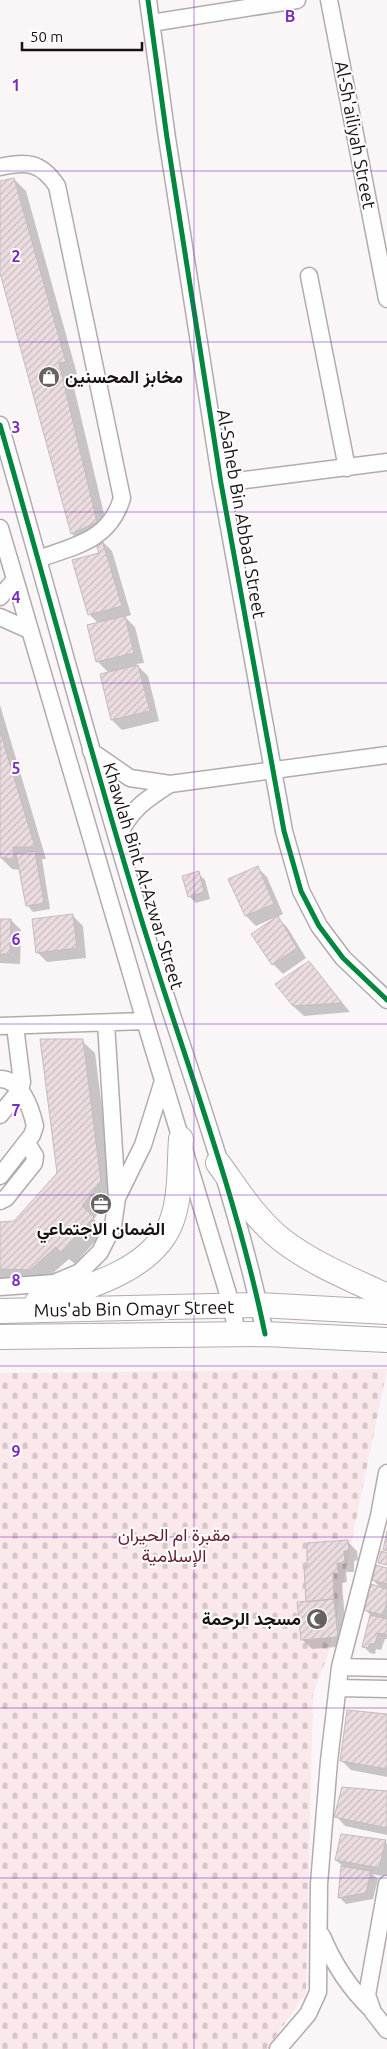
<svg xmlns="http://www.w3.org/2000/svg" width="387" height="2049" font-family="Ubuntu,Vazirmatn,sans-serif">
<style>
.cemetery{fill:url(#cemetery-stones)}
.shadow{fill:#0003}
.building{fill:url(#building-hatch);stroke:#c3bcbd}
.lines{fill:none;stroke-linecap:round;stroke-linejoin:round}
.minor-casing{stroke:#b2abac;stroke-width:19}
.highway-casing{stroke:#b2abac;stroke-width:26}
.minor{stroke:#fefefe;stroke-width:16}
.highway{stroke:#fefefe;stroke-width:24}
.cycleway-casing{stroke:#fff;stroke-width:8}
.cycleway{stroke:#00873e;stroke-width:5}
.grid{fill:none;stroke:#7b2cbf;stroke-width:1;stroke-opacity:0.55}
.labels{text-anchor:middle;stroke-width:4;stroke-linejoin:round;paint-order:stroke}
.street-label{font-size:18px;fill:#1a1112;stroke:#fff}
.poi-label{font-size:18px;font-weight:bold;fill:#1a1112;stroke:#fff;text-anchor:start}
.park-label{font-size:18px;fill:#691e31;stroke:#fff}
.grid-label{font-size:16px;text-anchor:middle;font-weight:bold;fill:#7b2cbf;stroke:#fff;stroke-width:4;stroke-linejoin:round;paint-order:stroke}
</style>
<defs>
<pattern id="cemetery-stones" width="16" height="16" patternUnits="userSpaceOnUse" patternTransform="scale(1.25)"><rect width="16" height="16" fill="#fae8eb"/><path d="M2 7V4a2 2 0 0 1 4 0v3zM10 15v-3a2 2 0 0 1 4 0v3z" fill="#d6c6c8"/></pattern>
<pattern id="building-hatch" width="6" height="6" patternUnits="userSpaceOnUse" patternTransform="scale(1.25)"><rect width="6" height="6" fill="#ebdcdf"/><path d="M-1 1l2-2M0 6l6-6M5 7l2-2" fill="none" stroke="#c9bcbe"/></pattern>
</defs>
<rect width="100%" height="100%" fill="#faf6f7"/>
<path class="cemetery" d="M387,1369L329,1651L313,1695L306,1993L267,2049H0V1373Z"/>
<path class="shadow" d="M14,179L26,191L77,374L71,375L109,535L85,546L72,534L0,268V182Z
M102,541L112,551L131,615L125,617L135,627L144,663L136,664L148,676L159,721L122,730L112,720L101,675L109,673L97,661L98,623L90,615L74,561L100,553Z
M0,705L46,859H42L50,909L33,912L27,905L21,870L12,869L0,857Z
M257,867L267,877L283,914L277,917L287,927L306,958L283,974L273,964L253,934L276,917L256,926L246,916L230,879Z
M198,873L205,880L210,899L196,903L189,896Z
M73,916L83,926L86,958L47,962L37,952Z
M0,920H11L21,930L20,964L0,963Z
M308,963L318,973L350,1012L304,1016L293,1006Z
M82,1041L95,1053L113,1194L94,1219L105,1230L75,1264L69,1259L43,1282L0,1281V1223L14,1222L58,1173Z
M348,1542L357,1551L358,1560L354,1561V1572H346L347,1582L342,1583L347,1646L312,1649L302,1639L308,1603Z
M387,1569V1639H385L381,1650L376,1649L375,1654L370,1653L363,1646L371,1616L365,1609L382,1589L373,1580Z
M387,1715V1777L351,1770L341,1760Z
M387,1793V1835L345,1826L336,1816Z
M385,1842L387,1844V1877L372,1874L378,1879L373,1899L346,1904L339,1897L342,1866L336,1860Z"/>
<path class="building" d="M14,178L66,362L59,363L97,522L71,534L0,273V181Z
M102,540L122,606L88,615L72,560L99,553L96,544Z
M125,616L134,653L96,662L87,625Z
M138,665L150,711L111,720L100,674Z
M0,731L35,847H13L14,860L0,857Z
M35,851L44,903L26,906L16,854Z
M258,866L274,904L245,916L228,879Z
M199,871L204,892L188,897L182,876Z
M73,914L77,948L36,953L32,919Z
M278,916L297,948L272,965L251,934Z
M0,919H11L10,954H0Z
M309,961L342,1003L293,1006L275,984Z
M40,1039H83L101,1181L82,1206L94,1217L61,1253L56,1247L30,1270L0,1269V1222L14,1221L57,1173Z
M387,1531V1551L383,1550Z
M348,1540L349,1551H344L345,1563H337L338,1573H333L334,1599L306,1602L304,1568L307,1567V1543Z
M381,1551L387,1553V1565L378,1563Z
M376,1565L387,1568V1584L372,1580Z
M371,1584L387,1589V1602L383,1615L363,1610Z
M334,1599L338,1637L301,1640L297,1602Z
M370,1615L387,1619V1635L378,1633L375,1645L370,1643L368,1648L362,1647Z
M347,1710L387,1714V1769L340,1761Z
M342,1787L387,1791V1828L334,1817Z
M341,1834L386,1840L379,1868L335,1860Z
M341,1866L371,1871L366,1893L338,1898Z"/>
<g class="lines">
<g class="minor-casing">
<path id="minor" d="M148,0L167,138L221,483L284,831L301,891L319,926L343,958L387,1000
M329,0L387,299
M151,23L297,0
M0,167C27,161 41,162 57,186L122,498C110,540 75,546 38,559
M309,276L347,468
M0,425C47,588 90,752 140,915C182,1053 236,1192 265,1334
M221,483L387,462
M0,528L145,1021L232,1307L237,1335
M0,597L14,581
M0,617L29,630
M91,751L130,778L170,784L387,755
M117,838C131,809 145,800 170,784
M0,1026L145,1021
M0,1079C21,1079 31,1108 35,1126L32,1135L0,1176
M0,1115L20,1090L22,1082L15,1026
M117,1198L143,1145L163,1081
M0,1201L6,1198L34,1163L35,1156L27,1143
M0,1287L54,1283L80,1272L100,1252L113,1226L117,1198L106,1023
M340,1667L387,1668
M338,1688L387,1689
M387,1884L367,1995L373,2012L387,2030
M322,1936C334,1965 349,1988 372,2010
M278,2049L308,2014L318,1992L319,1884L329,1761L340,1667L379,1516L387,1473"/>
</g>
<g class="highway-casing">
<path id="highway" d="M218,1163C237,1189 256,1220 282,1240C313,1264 351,1279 387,1296
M37,1302C83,1289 151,1272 171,1223C181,1197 179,1166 181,1139
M0,1311L259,1305L387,1312
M0,1337L265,1334L387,1340"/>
</g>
<use href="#minor" class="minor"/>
<use href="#highway" class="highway"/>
<g class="cycleway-casing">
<path id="cycleway" d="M148,0L167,138L221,483L284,831L301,891L319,926L343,958L387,1000
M0,425C47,588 90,752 140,915C182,1053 236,1192 265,1334"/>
</g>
<use href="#cycleway" class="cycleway"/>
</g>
<path class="grid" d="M194,0V2049M0,171H387M0,342H387M0,512H387M0,683H387M0,854H387M0,1024H387M0,1195H387M0,1366H387M0,1537H387M0,1708H387M0,1878H387"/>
<defs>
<g id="shop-disc" transform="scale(1.125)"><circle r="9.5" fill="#686162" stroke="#fff"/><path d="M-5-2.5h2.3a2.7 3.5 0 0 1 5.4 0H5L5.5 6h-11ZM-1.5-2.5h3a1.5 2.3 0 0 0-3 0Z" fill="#fff"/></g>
<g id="office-disc" transform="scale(1.125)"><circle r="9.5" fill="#686162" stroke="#fff"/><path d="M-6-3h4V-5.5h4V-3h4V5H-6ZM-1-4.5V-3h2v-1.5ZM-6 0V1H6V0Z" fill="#fff"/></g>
<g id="mosque-disc" transform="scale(1.125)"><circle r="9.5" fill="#686162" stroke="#fff"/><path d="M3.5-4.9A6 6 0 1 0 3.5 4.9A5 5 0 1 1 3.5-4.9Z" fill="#fff"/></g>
</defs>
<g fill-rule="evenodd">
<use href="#shop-disc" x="49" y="377"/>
<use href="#office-disc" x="101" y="1204"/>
<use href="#mosque-disc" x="317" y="1619"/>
</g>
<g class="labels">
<g class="street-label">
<text transform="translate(355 135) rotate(79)" y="6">Al-Sh'ailiyah Street</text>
<text transform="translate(241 514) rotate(80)" y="6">Al-Saheb Bin Abbad Street</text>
<text transform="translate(143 876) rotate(73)" y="6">Khawlah Bint Al-Azwar Street</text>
<text transform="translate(134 1309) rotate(-1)" y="6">Mus'ab Bin Omayr Street</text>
</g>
<g class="poi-label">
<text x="65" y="383">مخابز المحسنين</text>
<text x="101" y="1235" text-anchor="middle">الضمان الاجتماعي</text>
<text x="301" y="1625" text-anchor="end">مسجد الرحمة</text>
</g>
<g class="park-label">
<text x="174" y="1541">مقبرة ام الحيران<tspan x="174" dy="21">الإسلامية</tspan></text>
</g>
</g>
<g class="grid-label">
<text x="290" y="22">B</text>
<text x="16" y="91">1</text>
<text x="16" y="262">2</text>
<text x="16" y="433">3</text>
<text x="16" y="603">4</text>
<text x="16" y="774">5</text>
<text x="16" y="945">6</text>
<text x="16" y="1116">7</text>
<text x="16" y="1286">8</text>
<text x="16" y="1457">9</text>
</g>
<path d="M22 42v8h120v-8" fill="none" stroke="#1a1112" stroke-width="2.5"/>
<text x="30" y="42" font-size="15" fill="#1a1112" stroke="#ffffff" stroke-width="4" paint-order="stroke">50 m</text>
</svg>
